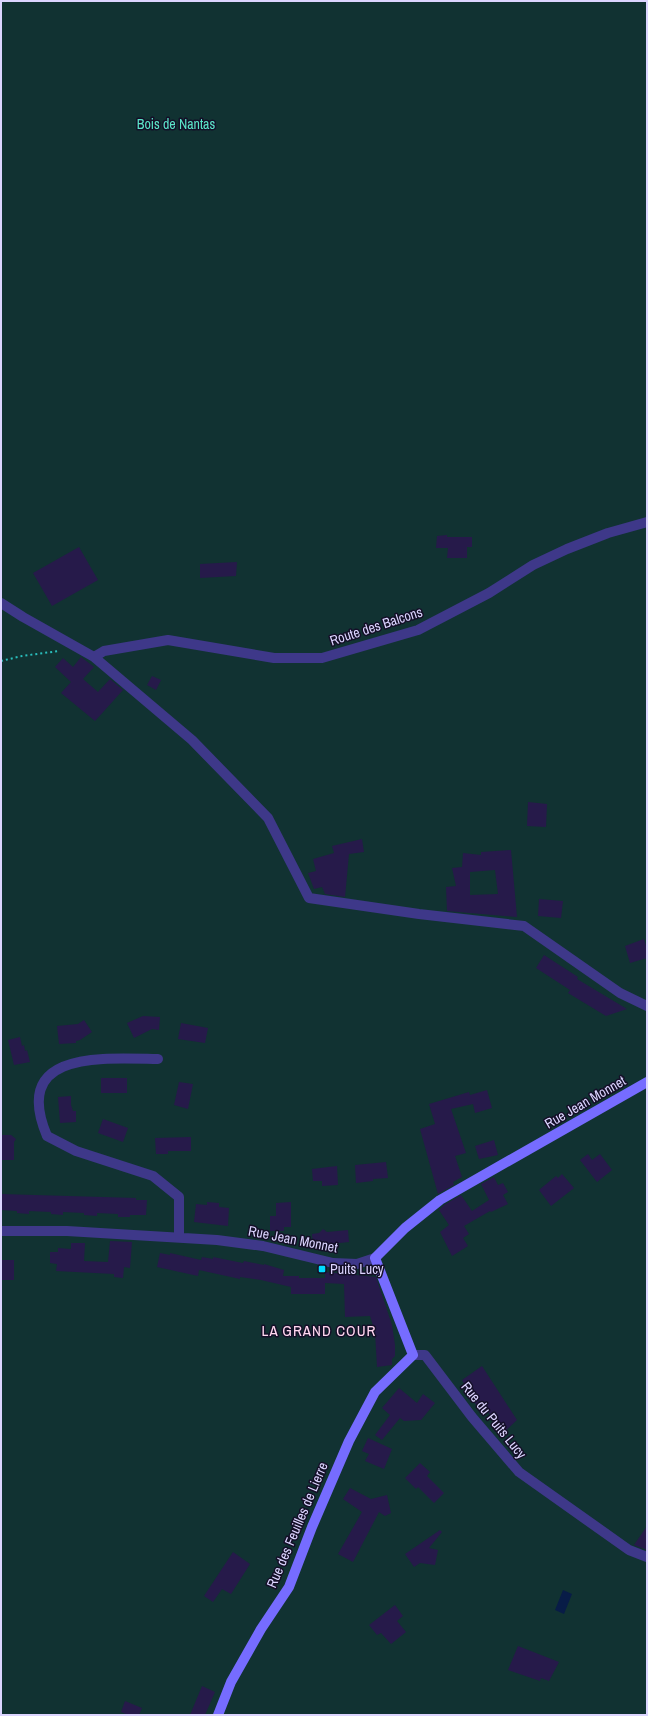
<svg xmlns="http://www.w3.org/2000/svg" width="648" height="1716" font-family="'Archivo Narrow',sans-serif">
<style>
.green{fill:#113232}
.water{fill:#081c47}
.building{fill:#261a4a;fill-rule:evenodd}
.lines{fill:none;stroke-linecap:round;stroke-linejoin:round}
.path{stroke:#2abebc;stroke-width:2;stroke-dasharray:2 3;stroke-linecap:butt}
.street{stroke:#3e3889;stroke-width:10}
.secondary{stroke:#766cff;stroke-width:10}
.poi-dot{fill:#01daff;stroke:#140f28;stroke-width:1.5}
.labels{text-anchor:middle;stroke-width:3;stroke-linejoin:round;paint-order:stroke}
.park-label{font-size:14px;fill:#5be5c9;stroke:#140f28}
.street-label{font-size:14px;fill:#dcd5ff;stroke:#140f28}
.poi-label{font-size:14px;fill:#dcd5ff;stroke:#140f28;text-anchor:start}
.neighbourhood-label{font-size:15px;letter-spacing:1px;fill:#ffd7ef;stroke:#140f28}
</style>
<rect width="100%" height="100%" fill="#140f28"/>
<path class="green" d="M1,1H647V1715H1Z"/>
<path class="water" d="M563,1590L572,1594L564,1614L555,1610Z"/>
<path class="building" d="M447,535V537H472V547H467V558H447L448,548H436L437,536Z
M79,547L98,580L52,606L33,573Z
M237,562L236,576L200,578V564Z
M81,657L94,667L83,679L98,692L110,679L123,690L95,721L61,693L71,682L55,667L63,658L73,667Z
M152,676L161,680L156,690L147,685Z
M528,802L547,804L546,827L527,826Z
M362,839L364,852L349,854L345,897L325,894L322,887L314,889L308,873L316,871L313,859L334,853L332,846Z
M511,850L517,917L447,911L446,887L456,886L452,868L462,867L463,853L481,855V852ZM495,870L498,894L470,895V872Z
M539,899L563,901L561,918L538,916Z
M644,939L647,949V958L630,963L625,946Z
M544,955L578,977L577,979L627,1009L606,1016L568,993L570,990L536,968Z
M143,1016L160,1017L159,1030L152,1029L134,1038L127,1023Z
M84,1020L92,1032L80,1040L76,1041V1043L59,1044L57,1026L78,1024Z
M181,1023L208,1028L205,1043L178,1039Z
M20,1037L22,1046L24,1045L25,1051L27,1050L30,1062L14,1065L8,1040Z
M101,1078H127V1093H101Z
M179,1082L193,1084L188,1109L174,1105Z
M487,1090L492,1108L475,1113L473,1104L451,1109L466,1153L455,1156L462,1177L453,1182L454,1185L438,1194L420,1129L435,1124L429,1104L469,1092L470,1095Z
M71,1096V1105L73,1111H76V1122L60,1123L58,1097Z
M103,1119L128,1128L123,1142L98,1133Z
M1,1135H11L16,1139L14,1142V1160H1Z
M191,1137V1151H168V1154H156L155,1138Z
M494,1140L498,1155L479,1159L475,1146Z
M588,1154L592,1160L600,1154L612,1170L597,1182L580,1160Z
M386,1162L388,1178L373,1179V1181L356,1183L355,1165Z
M337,1166L338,1185L322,1186V1181H313L312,1169Z
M562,1174L574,1188L551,1206L539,1190L556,1176L558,1178Z
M494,1177L498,1185L503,1183L508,1192L503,1195L508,1204L491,1212L490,1211L464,1226L469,1234L463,1238L468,1246L452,1256L440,1232L449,1225L439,1210L444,1205L461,1195L472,1211L489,1200L481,1184Z
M1,1194L136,1198V1200H147L146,1215H130V1217H118V1214L97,1213V1216L84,1215V1213L63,1212V1215L51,1214V1212L29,1211V1214L17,1213V1211L1,1210Z
M207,1202L219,1203V1207L229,1208L228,1226L194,1222L196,1204L207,1205Z
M291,1202V1227H284V1231H270V1216H276V1203Z
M323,1229L327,1232L348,1230L349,1242L313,1246L312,1234L319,1233Z
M110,1241L132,1242L130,1268L124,1267L123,1278L114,1277V1274L56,1271L57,1264L50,1263V1252H58V1248L71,1249V1243H85L84,1261L108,1262Z
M160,1253L170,1255V1253L201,1260L202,1257L213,1259V1257L243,1263L244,1261L264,1265V1264L284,1270L283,1276H299V1278H325V1272L376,1277L392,1325L395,1345V1356L392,1359V1365L377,1367L375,1332L370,1316L345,1317L344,1284L325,1283V1294H291V1287L261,1280L240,1277V1279L199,1270L198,1276L157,1267Z
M1,1260H14V1280H1Z
M482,1366L517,1420L502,1434L487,1410L481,1414L462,1380Z
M399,1388L417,1403L423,1394L435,1403L421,1420L404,1421L400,1418L382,1440L375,1435L390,1415L382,1408Z
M368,1438L392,1449L384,1469L365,1461L369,1454L362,1451Z
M420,1463L430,1472L427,1476L444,1493L434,1503L418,1487L416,1489L405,1478Z
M350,1488L371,1499L387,1495L391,1513L385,1516L379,1512L353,1562L338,1554L362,1512L343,1499Z
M647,1526V1550L634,1545Z
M440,1530L442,1532L429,1548L438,1550L435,1565L420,1563L414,1567L405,1554Z
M233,1552L250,1564L231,1594L222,1589L213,1602L204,1596Z
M395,1605L403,1616L397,1621L406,1632L391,1644L381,1633L377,1635L369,1625Z
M518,1646L559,1662L549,1681L541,1678L540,1681L508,1670Z
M202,1686L215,1692L205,1715H190Z
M125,1701L142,1708L139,1715H128L121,1712Z"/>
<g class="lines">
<path class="path" d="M1,661L22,656L59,651"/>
<path class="street" d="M1,603L23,617L94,657L192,740L268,818L309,898L419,914L524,926L620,993L647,1006
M94,657L104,651L168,640L274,658H322L418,630L489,593L533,565L567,549L608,533L647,522
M158,1059C102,1058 11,1050 47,1136L76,1151L153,1176L179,1197V1237
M1,1231H67L217,1240L263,1246L333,1263L357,1264L375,1258
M413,1355H425L472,1417L519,1472L629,1550L647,1557"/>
<path class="secondary" d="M218,1715L231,1682L261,1629L289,1587L312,1527L349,1441L375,1392L413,1355L375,1258L405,1228L440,1200L647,1082"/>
</g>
<rect class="poi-dot" x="318" y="1265" width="8" height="8" rx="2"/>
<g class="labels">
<g class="park-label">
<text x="176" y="129">Bois de Nantas</text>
</g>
<g class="street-label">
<text transform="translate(376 626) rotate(-18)" y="5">Route des Balcons</text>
<text transform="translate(585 1102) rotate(-30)" y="5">Rue Jean Monnet</text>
<text transform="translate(293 1239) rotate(11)" y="5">Rue Jean Monnet</text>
<text transform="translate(494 1420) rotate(51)" y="5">Rue du Puits Lucy</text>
<text transform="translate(297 1525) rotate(-67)" y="5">Rue des Feuilles de Lierre</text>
</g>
<g class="poi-label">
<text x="330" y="1274">Puits Lucy</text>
</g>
<g class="neighbourhood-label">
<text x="319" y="1336">LA GRAND COUR</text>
</g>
</g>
<rect width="648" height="1716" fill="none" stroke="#dcd5ff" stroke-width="4"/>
</svg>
